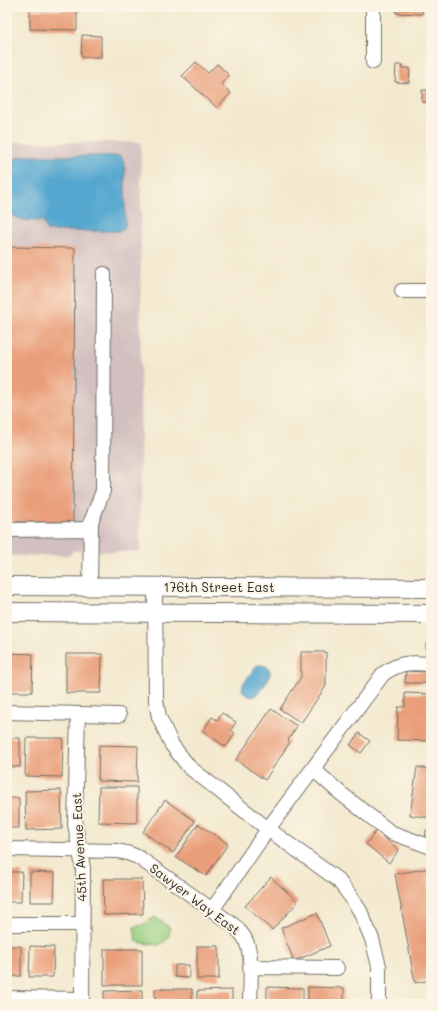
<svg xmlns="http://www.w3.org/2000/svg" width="438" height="1011" font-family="Mali,sans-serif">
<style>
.industrial{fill:#d2bfbf}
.green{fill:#9ad082;stroke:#627e56}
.water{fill:#55a7d0;stroke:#40697e}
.building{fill:#e99d78}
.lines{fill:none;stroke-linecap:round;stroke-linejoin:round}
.minor-casing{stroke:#716e64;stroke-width:16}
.major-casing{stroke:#716e64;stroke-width:20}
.minor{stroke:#fff;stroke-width:14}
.major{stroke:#fff;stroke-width:18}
.labels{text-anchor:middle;stroke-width:4;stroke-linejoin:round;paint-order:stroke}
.street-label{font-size:13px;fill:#2b2b2b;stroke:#fcf5e5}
</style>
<rect width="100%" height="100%" fill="#fcf5e5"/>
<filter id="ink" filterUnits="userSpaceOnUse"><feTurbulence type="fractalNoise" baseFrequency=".025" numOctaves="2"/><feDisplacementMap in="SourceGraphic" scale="8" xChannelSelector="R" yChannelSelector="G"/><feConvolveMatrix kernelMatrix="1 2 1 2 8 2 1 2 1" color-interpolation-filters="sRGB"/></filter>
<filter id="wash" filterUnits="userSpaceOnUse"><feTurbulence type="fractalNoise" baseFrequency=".012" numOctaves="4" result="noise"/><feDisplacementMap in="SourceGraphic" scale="16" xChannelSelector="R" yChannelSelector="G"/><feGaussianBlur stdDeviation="0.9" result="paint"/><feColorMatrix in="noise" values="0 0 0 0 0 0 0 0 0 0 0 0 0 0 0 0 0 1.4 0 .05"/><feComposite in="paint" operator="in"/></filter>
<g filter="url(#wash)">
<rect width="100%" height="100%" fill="#f3e9cf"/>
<path class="industrial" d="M7,142H141L140,552L73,551L69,555L7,556Z"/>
<path class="green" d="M155,917L170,928C170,937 167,942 158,945C151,944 143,944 136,941L134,927L142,925Z"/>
<path class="water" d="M23,156H120L124,161L125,168V227L120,231H47L43,221L24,220L14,216L9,209V169L15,159Z
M259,665C282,665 263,691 253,697L246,695L242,690L243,684L256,666Z"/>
<g id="blocks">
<path class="building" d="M396,7H423L422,14L396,13Z
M30,10H77V30L30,29Z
M82,35L101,36V57H81Z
M196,62L208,73L217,64L229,75L221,84L231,93L217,108L182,76Z
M396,65H402L401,68H410L409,83L395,82Z
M422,90H431V102H422Z
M7,247L75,248L73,522H7Z
M426,643H431V655L426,654Z
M301,652H326V686L301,723L280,709L301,677Z
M7,653L33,654L32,692H7Z
M66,654H102L101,693H66Z
M406,671L429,672L428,683H405Z
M405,693L431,694V741L397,740L398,707H405Z
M271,709L297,726L288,740L290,742L265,780L236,760Z
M222,713L236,722L231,730L235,733L226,747L203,731L212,717L217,720Z
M359,733L370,741L361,753L350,745Z
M7,738H20V767H7Z
M26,738H63L62,777L25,776Z
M99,745L138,746L137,782L98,781Z
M417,767L431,769V818L410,815Z
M99,787H137V823L98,822Z
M61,790L62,829L26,830L25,791Z
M7,798H19V828H7Z
M165,800L195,821L173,853L143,832Z
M198,824L228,844L206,876L176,857Z
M426,830H431V841L425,840Z
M376,831L399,850L389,863L366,844Z
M430,868L431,980L415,983L395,874Z
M7,872H22L21,902H7Z
M30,872L55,873L54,902H30Z
M271,877L298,902L272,930L245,906Z
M103,879H142L143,914L104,915Z
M317,913L330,946L294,961L281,928Z
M7,946H21V976H7Z
M30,946L54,947L53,977H29Z
M197,946H219V979H197Z
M104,949H142V985H104Z
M175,965H189V978L175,977Z
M267,987L303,988V1004H267Z
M308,987L344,988V1004H308Z
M155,989H192V1004H155Z
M142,990V1004H104V991Z
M232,990V1004H197V991Z"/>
</g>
</g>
<g filter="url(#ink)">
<use href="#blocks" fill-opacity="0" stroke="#716e64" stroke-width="1"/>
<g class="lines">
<g class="minor-casing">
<path id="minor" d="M373,7V62
M402,291H431
M7,530L91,529
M90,586L91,522L103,491L104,274
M155,587L156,700L159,717L172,745L189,767L268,829L338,880L351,897L360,911L372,939L379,966V1004
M7,712L119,715
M78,714L75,824L83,868L82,1004
M313,769L339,792L390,832L431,847
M7,849L117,851L127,853L138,857L236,927C238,930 242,934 244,937C254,954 250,985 250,1004
M212,910L268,829L383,674C401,661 410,663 431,664
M7,924H82
M250,967L337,968
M7,998L82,999"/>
</g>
<g class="major-casing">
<path id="major" d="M7,586L431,588
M7,612L431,614"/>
</g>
<use href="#minor" class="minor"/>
<use href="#major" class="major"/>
</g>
</g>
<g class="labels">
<g class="street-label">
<text x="219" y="592">176th Street East</text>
<text transform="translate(79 847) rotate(-93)" y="5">45th Avenue East</text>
<text transform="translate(195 899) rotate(37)" y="5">Sawyer Way East</text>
</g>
</g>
<rect width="438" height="1011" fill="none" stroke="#fcf5e5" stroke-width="24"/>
</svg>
